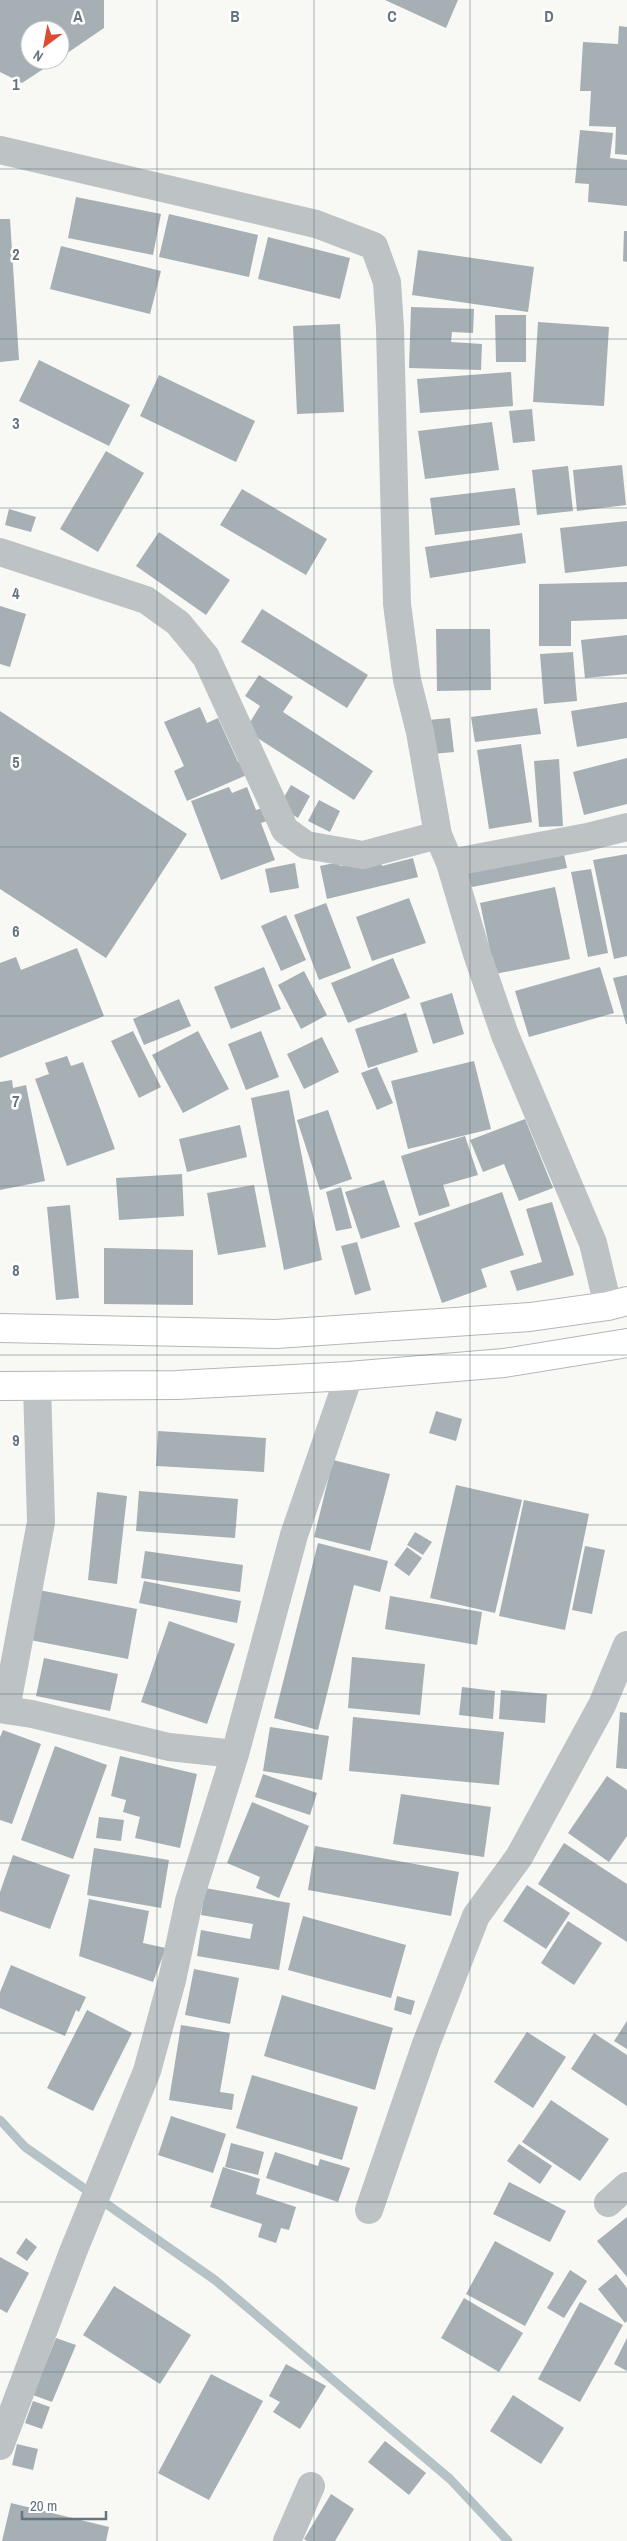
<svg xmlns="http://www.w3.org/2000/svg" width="627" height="2541" font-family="'Archivo Narrow',sans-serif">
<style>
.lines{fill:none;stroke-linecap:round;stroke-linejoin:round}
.stream{stroke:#b6c3c6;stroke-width:9}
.building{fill:#a6afb4}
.trunk-casing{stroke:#b3b7ba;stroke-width:30}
.minor{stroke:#bdc2c5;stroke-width:28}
.trunk{stroke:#fff;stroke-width:28}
.grid{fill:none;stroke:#64757f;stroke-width:1;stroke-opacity:0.55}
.grid-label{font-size:16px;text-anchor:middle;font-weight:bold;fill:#64757f;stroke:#fff;stroke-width:5;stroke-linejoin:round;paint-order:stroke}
</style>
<rect width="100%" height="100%" fill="#f8f8f5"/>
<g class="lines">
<path class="stream" d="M0,2120L25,2147L215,2280L450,2479L508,2541"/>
</g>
<path class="building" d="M0,0H104V28L60,58V30H30V60H57L22,83L0,72Z
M385,0H458L446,28Z
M619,26L627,27V155L615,154L616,127L589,126L591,91H580L583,42L618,44Z
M580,130L613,133L610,158L627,160V206L588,202L589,184L575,183Z
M76,197L161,214L153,255L68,238Z
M169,214L258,235L249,277L159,257Z
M0,219H10L19,360L0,362Z
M624,231H627V262L623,261Z
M268,237L350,258L340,299L258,279Z
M61,246L161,271L150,314L50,289Z
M418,250L534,267L528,312L412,295Z
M411,307L474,309L473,333L452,332L451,342L482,344L481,370L409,368Z
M495,315H526V362H496Z
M538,322L609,327L604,406L533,402Z
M340,324L344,412L297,414L293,326Z
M39,360L130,405L109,446L19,401Z
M511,372L513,406L420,413L417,379Z
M159,375L255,421L236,462L140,416Z
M532,409L535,441L513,443L509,411Z
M492,422L499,470L425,479L418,431Z
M106,451L144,473L98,552L60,529Z
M622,465L626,505L577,511L573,470Z
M568,466L573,511L537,515L532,470Z
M515,488L520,525L435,535L430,498Z
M242,489L327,539L306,575L220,525Z
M9,509L36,517L31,532L5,525Z
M627,521V566L565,573L560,528Z
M159,532L230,580L206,615L136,566Z
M522,533L526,563L430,578L425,547Z
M627,582V619L571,621V646H539V584Z
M0,606L26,614L10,667L0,664Z
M262,609L368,675L347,708L241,642Z
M436,629H490L491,690L437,691Z
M627,635V674L585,678L581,640Z
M573,652L577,701L544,704L540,654Z
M259,675L293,697L283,712L373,771L354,800L245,730L260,706L245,696Z
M627,702V738L577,747L571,711Z
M200,707L207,723L218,718L238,762L242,760L249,774L187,801L174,771L184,766L164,722Z
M537,708L541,734L475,742L471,717Z
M0,711L187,834L106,958L0,889Z
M450,718L454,752L432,754L428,720Z
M521,744L532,822L489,829L477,750Z
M627,758V804L584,815L573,772Z
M559,759L563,826L539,827L534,761Z
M291,785L310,796L298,818L279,806Z
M229,787L232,793L247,787L256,810L262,808L267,821L261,823L275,860L221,880L191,801Z
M319,800L340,811L330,832L308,821Z
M562,845L567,868L467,888L462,866Z
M627,854V956L614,959L593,860Z
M380,857L382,866L413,858L418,877L327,899L320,866L339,862L340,866Z
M295,863L299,888L270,893L265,869Z
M591,869L608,953L588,957L571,872Z
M555,887L570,959L495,974L480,903Z
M409,898L426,943L372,961L356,917Z
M326,903L351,968L319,980L294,915Z
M286,915L306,960L281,971L261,926Z
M77,948L104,1016L0,1058V963L16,957L21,970Z
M393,958L410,998L348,1023L331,983Z
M264,967L281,1009L231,1029L214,987Z
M600,967L614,1013L529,1037L515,991Z
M304,971L327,1015L301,1029L278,985Z
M627,975V1024H626L613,978Z
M452,993L464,1034L433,1044L420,1003Z
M179,999L191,1026L144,1045L133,1019Z
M406,1013L418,1052L368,1068L355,1029Z
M133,1031L161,1087L139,1098L111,1041Z
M198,1031L229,1089L183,1113L152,1055Z
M261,1031L279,1077L246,1090L228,1044Z
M322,1037L339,1072L304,1089L287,1054Z
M67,1056L71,1066L83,1062L115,1149L67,1166L35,1079L49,1074L45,1063Z
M474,1061L491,1129L408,1149L391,1081Z
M377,1067L393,1103L377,1110L361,1073Z
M12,1080L13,1088L26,1085L45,1181L0,1190V1082Z
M289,1090L322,1260L284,1270L251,1098Z
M328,1110L352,1179L320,1190L297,1120Z
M525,1119L553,1188L519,1201L504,1164L483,1172L470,1140Z
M240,1125L247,1157L187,1172L179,1139Z
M465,1136L478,1175L443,1185L450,1206L419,1216L401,1156Z
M182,1174L184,1216L119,1220L116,1178Z
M384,1180L400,1227L361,1239L345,1192Z
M254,1185L266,1247L218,1255L207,1193Z
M341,1187L352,1228L336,1231L326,1192Z
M502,1192L524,1255L481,1269L487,1287L442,1303L414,1223Z
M552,1202L574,1275L517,1291L510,1271L542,1262L526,1209Z
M70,1205L79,1298L56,1300L47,1207Z
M357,1242L371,1290L355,1295L341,1246Z
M104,1248L193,1250V1305L104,1304Z
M436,1411L462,1419L456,1441L429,1433Z
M158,1431L266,1438L264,1472L156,1466Z
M333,1460L390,1474L370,1551L314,1537Z
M456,1485L522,1500L495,1613L430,1598Z
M139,1491L238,1499L235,1538L136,1531Z
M97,1492L127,1496L117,1584L88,1580Z
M524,1500L589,1514L565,1630L499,1616Z
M415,1532L432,1542L423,1555L407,1545Z
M318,1543L388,1561L380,1592L354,1585L318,1730L274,1718Z
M585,1546L605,1550L592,1614L572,1610Z
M407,1547L422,1558L409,1576L394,1565Z
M145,1551L243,1565L240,1592L141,1578Z
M144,1581L241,1601L237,1623L139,1603Z
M39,1590L137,1609L128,1659L30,1640Z
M390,1596L482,1612L477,1645L385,1629Z
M169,1621L235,1644L207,1724L141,1702Z
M352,1657L425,1664L420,1715L348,1708Z
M44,1658L118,1674L110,1711L36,1696Z
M462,1687L495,1691L493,1719L459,1715Z
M501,1690L547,1694L545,1723L499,1719Z
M620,1712L627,1713V1769L616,1768Z
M353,1717L504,1732L499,1785L349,1771Z
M270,1727L329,1736L322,1780L263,1771Z
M3,1730L41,1744L12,1824L0,1820V1737Z
M55,1746L107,1765L73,1859L21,1840Z
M120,1756L197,1774L180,1848L135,1838L140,1817L123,1812L126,1800L111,1796Z
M263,1774L317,1793L310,1815L255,1797Z
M607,1776L627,1790V1836L609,1862L568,1833Z
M401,1794L491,1807L484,1857L393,1844Z
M252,1802L309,1826L279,1898L256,1888L260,1877L227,1863Z
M99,1817L124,1820L121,1841L96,1838Z
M564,1843L627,1884V1942L538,1884Z
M315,1846L459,1872L451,1916L308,1890Z
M94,1848L169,1860L161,1908L87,1895Z
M13,1855L70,1875L50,1929L0,1911V1892Z
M527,1885L570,1913L546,1949L503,1921Z
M205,1888L290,1903L279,1970L197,1956L201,1930L250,1939L253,1924L201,1915Z
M89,1899L149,1911L143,1943L166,1948L153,1982L79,1956Z
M303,1916L406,1945L391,1998L288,1970Z
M568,1921L602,1943L574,1985L541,1963Z
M11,1965L86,1997L79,2012L76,2010L65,2036L0,2008V1992Z
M194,1969L239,1978L230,2024L185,2015Z
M282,1995L393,2028L375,2090L264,2056Z
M397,1996L415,2001L411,2015L394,2010Z
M87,2010L132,2033L93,2111L47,2088Z
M627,2021V2049L614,2041Z
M181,2025L230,2033L220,2092L234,2094L232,2110L169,2100Z
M527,2032L566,2057L533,2108L494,2082Z
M594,2033L627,2055V2106L571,2069Z
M252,2075L358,2107L342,2160L236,2128Z
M551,2100L609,2139L580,2181L522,2142Z
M171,2116L226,2134L213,2173L158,2155Z
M231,2143L264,2152L258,2175L225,2167Z
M519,2144L552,2166L540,2184L507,2161Z
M275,2152L318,2166L320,2159L350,2168L338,2202L266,2178Z
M223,2167L260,2179L256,2194L296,2207L289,2230L281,2228L276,2243L258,2237L262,2224L210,2207Z
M509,2182L566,2211L550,2242L493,2214Z
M627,2217V2277L597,2241Z
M26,2238L37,2247L27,2261L16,2253Z
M495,2241L554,2273L525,2326L466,2294Z
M0,2257L29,2273L7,2313L0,2309Z
M570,2270L587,2281L564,2318L547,2308Z
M616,2274L627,2288V2321L625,2323L598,2289Z
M114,2286L191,2335L160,2384L83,2335Z
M464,2298L523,2333L499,2372L441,2338Z
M580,2302L623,2325L580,2402L538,2379Z
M56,2338L76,2345L52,2402L33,2395Z
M627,2338V2371L614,2364Z
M286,2364L326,2386L300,2429L273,2412L280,2402L269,2396Z
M211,2374L263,2401L209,2500L158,2473Z
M513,2395L564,2428L541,2464L490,2431Z
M33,2401L50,2407L42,2429L25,2423Z
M385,2441L426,2473L409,2495L368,2462Z
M17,2444L38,2449L33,2470L12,2465Z
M331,2494L354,2509L335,2541H307L304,2539Z
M11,2503L109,2527L106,2541H2Z"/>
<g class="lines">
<g class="trunk-casing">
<path id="trunk" d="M0,1328L276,1334L530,1317L608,1306L627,1301
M0,1386L177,1385L349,1376L504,1363L627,1343"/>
</g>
<path class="minor" d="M0,150L316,224L374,246L387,282L390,328L397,604L407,680L420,732L438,835L450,863L477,954L505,1035L593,1243L608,1306
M0,552L146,600L178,623L206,657L285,830L306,845L363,855L438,835
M450,863L587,837L627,827
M0,1709L32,1714L169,1747L235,1754
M6,1709L41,1522L37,1386
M608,2203L627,2186
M369,2210L426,2044L476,1916L519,1857L602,1705L627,1645
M0,2446L73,2252L147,2071L172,1980L189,1901L235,1754L294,1535L349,1376
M287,2541L311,2486"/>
<use href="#trunk" class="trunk"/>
</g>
<path class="grid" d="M157,0V2541M314,0V2541M470,0V2541M0,169H627M0,339H627M0,508H627M0,678H627M0,847H627M0,1016H627M0,1186H627M0,1355H627M0,1525H627M0,1694H627M0,1863H627M0,2033H627M0,2202H627M0,2372H627"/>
<g class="grid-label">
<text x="78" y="22">A</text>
<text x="235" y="22">B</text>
<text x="392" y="22">C</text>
<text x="549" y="22">D</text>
<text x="16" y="90">1</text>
<text x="16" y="260">2</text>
<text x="16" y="429">3</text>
<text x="16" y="599">4</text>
<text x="16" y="768">5</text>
<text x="16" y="937">6</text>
<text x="16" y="1107">7</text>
<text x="16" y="1276">8</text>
<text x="16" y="1446">9</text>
</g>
<g transform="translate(45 45) rotate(212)"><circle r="24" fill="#ffffff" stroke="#c1c8cc"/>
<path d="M0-4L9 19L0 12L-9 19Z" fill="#db4c32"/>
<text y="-8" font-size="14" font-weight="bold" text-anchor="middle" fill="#64757f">N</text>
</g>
<path d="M22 2511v8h84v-8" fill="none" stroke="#64757f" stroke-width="2.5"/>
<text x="30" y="2511" font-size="15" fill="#64757f" stroke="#ffffff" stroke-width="4" paint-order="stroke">20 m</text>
</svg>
